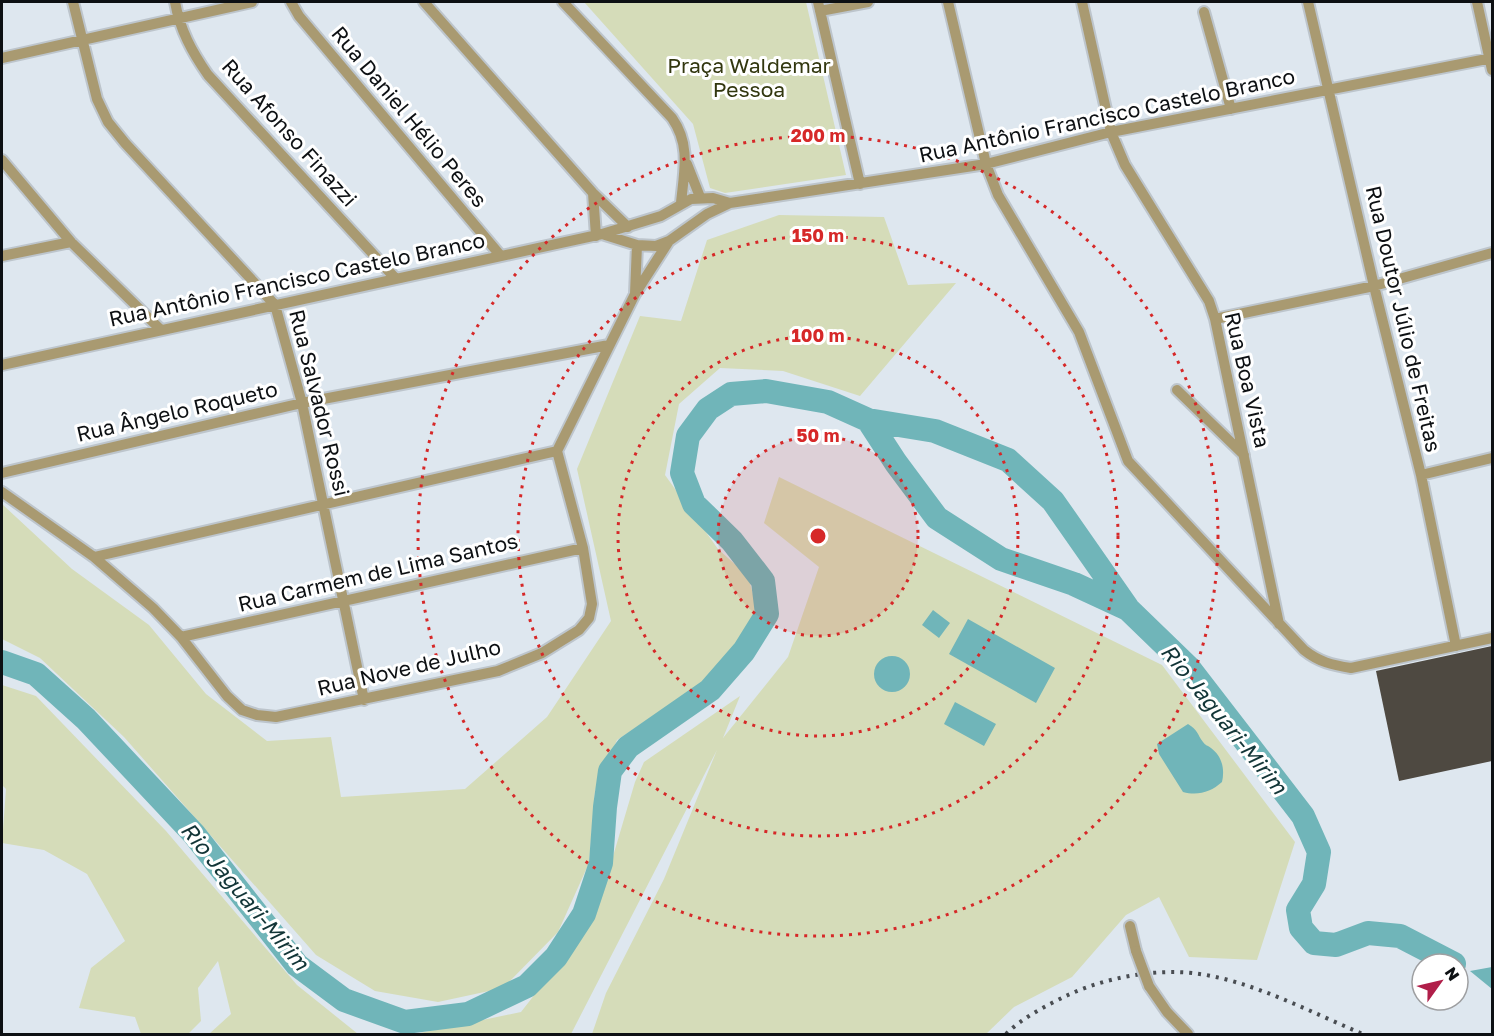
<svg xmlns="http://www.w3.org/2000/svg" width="1494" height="1036" font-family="'Golos Text',sans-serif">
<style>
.green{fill:#d5dcb9}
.water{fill:#70b5b9}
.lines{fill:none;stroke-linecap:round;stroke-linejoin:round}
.river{stroke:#70b5b9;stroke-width:24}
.building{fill:#4e4941}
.minor-casing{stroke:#bdc5cc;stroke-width:14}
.minor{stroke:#a99a71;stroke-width:10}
.rail{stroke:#494d52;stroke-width:4;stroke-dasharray:3 6;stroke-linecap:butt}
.minor-bridge-casing{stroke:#bdc5cc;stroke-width:14;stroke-linecap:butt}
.minor-bridge{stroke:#a99a71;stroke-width:10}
.ring{fill:none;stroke:#d62828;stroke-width:3;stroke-dasharray:3 6}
.labels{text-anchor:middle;stroke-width:6;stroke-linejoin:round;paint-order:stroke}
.park-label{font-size:21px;fill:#32370f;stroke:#fff}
.street-label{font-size:21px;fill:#0d1013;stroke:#fff}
.water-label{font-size:22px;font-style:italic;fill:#123537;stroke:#fff}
.centre{fill:#d62828;stroke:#fff;stroke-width:3}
.ring-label{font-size:18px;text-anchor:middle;font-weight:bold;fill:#d62828;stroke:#fff;stroke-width:6;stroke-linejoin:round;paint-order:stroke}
</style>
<rect width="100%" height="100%" fill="#dee7ef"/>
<path class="green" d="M584,2H806L846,175L725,193L710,188L693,124Z
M779,215L884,217L908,285L956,283L860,396L783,371L720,368L679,404L665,475L718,549L748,576L759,616L712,677L617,740L595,791L589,863L558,932L503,988L438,1002L375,991L316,955L124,737L40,658L2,639V504L72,569L149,625L206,694L267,741L331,737L341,797L465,789L547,717L611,621L577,469L640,316L681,321L707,240Z
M779,477L1162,665L1295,842L1257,960L1189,957L1159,897L1126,915L1072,977L1014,1007L986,1034H592L606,993L664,879L717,750L571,1034H415L521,1012L595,917L635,782L644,762L740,696L723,738L788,657L819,567L764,523Z
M2,685L36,696L166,831L297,985L358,1034H209L231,1014L218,961L198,988L201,1021L188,1034H141L135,1017L79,1008L91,968L125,941L87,874L44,850L2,843L6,789L2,785Z"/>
<path class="water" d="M933,610L950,623L939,638L922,625Z
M968,619L1055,668L1036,703L949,654Z
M874 674a18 18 0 1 1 36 0a18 18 0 1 1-36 0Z
M955,702L996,724L984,746L944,724Z
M1188,724C1198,730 1197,734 1203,742C1206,746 1207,745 1211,748C1222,756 1225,769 1222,782C1211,792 1198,796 1183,792L1159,754L1157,744Z
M1492,967V989L1470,971Z"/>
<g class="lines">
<path class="river" d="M868,420L935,431L1008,460L1053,501L1127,607
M2,662L36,674L86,719L194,834L297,965L344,1000L405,1022L468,1014L527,986L556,957L584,914L601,863L605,807L610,771L628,747L710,690L744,651L767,614L763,581L732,541L694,504L682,473L688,436L708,409L731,394L766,391L828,402L868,420L896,463L937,518L1001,559L1074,584L1128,609L1189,668L1303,816L1319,852L1314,884L1298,910L1301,928L1314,943L1336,945L1368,933L1400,936L1454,964"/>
</g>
<path class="building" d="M1492,646V761L1399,781L1376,671Z"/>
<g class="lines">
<g class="minor-casing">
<path id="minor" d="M73,2L97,99L108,122L125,143L275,305L302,403L364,700
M175,2C180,30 192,52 208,75L396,279
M291,2L299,16L500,255
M424,2L593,193L628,227
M563,2L672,118C691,145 684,172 681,203
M818,2L860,184
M948,2L986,164L998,195L1079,332L1128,461L1304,650C1319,662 1332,665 1351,668L1492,638
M1082,2L1111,132L1125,165L1209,301L1215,319L1279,624
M1308,2L1374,286L1421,475L1456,646
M1477,2L1492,70
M820,11L868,2
M1204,12L1231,109
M2,58L252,2
M2,160L71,242L160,329
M687,164L700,197
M593,193L596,236
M602,234L637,245L656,246L669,241L707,214L730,203L986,164L1111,132L1492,58
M2,256L71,242
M635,294L637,245
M1215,319L1374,286L1492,253
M2,365L602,234L661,216L691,199L713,198L730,203
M1177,390L1244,455
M2,473L302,403L609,345
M1421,475L1492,458
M2,492L94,557L153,608L181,637L227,696L242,710L257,715L276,717L498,671L542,653L579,630L589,618L592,604L583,548L557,451L635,294L669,241
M94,557L557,451
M181,637L583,548
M1130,926L1136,951
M1149,986L1167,1012L1188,1034"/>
</g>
<use href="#minor" class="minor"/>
<path class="rail" d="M1006,1034C1022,1018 1047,1005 1068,995C1105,978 1151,969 1192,973C1249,979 1310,1012 1363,1034"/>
<g class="minor-bridge-casing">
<path id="minor-bridge" d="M1136,951L1149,986"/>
</g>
<use href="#minor-bridge" class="minor-bridge"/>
</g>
<circle cx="818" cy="536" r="100" fill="#d62828" fill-opacity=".12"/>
<g class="ring">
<circle cx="818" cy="536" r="100"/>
<circle cx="818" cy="536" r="200"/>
<circle cx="818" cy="536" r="300"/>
<circle cx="818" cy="536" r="400"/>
</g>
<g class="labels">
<g class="park-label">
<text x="749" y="73">Praça Waldemar<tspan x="749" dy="24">Pessoa</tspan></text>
</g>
<g class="street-label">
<text transform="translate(1107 116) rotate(-12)" y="7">Rua Antônio Francisco Castelo Branco</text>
<text transform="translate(409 117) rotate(50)" y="7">Rua Daniel Hélio Peres</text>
<text transform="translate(289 133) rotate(48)" y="7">Rua Afonso Finazzi</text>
<text transform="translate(297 280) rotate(-12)" y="7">Rua Antônio Francisco Castelo Branco</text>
<text transform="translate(1403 319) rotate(77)" y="7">Rua Doutor Júlio de Freitas</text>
<text transform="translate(1247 380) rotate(77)" y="7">Rua Boa Vista</text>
<text transform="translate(319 403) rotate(76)" y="7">Rua Salvador Rossi</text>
<text transform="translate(177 412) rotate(-13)" y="7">Rua Ângelo Roqueto</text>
<text transform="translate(378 573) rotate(-13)" y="7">Rua Carmem de Lima Santos</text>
<text transform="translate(409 668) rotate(-13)" y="7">Rua Nove de Julho</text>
</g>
<g class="water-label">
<text transform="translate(1224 719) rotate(51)" y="8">Rio Jaguari-Mirim</text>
<text transform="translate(245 896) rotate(50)" y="8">Rio Jaguari-Mirim</text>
</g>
</g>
<circle cx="818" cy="536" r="9" class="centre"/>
<g class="ring-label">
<text x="818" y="142">200 m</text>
<text x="818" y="242">150 m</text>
<text x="818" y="342">100 m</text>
<text x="818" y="442">50 m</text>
</g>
<rect width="1494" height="1036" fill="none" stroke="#0d1013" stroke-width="6"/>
<g transform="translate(1440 982) rotate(56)"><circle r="28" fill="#ffffff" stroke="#9e9fa1" stroke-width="1.5"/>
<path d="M0-4.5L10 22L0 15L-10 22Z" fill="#b01e49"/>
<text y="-9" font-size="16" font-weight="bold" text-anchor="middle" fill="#0d1013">N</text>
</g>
</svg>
